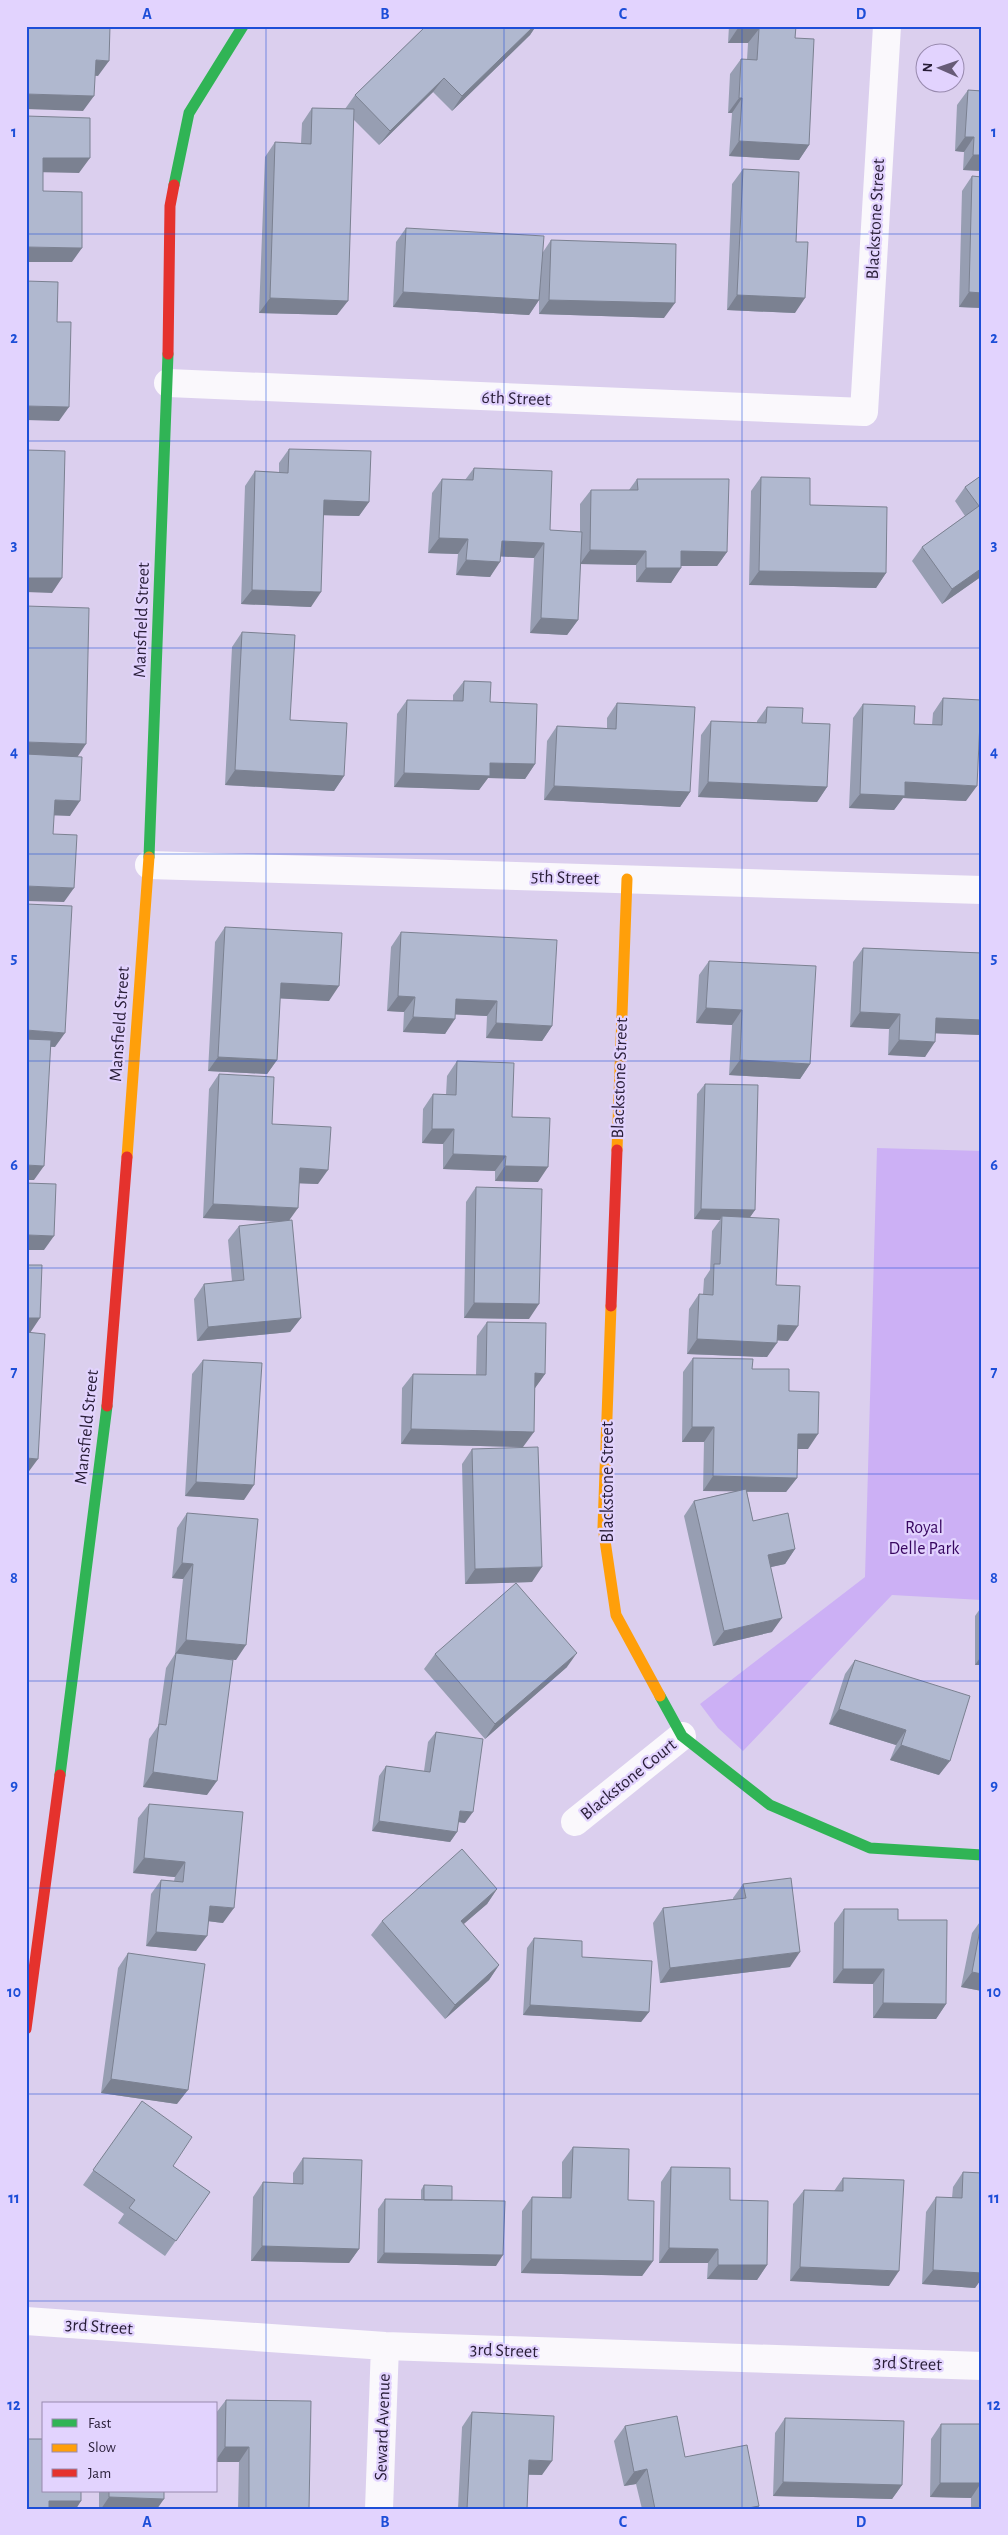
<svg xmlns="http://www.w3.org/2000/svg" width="1008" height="2535" font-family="'Alegreya Sans',sans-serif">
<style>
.green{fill:#ccb0f5}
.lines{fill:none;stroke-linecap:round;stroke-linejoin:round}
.street{stroke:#faf8fc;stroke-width:28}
.fast{stroke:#30b455;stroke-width:11}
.slow{stroke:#ff9f0a;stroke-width:11}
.jam{stroke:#e5322d;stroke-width:11}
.wall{fill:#979eb2}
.shaded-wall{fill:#7b8191}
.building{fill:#b0b8cf;stroke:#7b8191}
.grid{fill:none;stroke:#1d4ed8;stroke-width:1;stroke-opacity:0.55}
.labels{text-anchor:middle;stroke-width:4.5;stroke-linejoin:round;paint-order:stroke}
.street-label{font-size:18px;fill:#281d37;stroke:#e2d3fe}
.park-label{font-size:18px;fill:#380761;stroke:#e2d3fe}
.neatline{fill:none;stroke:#1d4ed8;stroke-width:2}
.grid-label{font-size:16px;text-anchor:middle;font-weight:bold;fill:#1d4ed8}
</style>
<rect width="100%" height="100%" fill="#dbcfee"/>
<path class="green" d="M877,1148L982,1151V1600L892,1595L743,1751L718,1728L700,1704L865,1577Z"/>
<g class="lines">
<path class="street" d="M168,383L864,412L887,26
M149,865L982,890
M575,1822L682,1736
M26,2321L385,2346L982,2366
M379,2509L385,2346"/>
<path class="fast" d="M174,185L189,113L243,26
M149,857L168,354
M660,1696L682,1736L770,1805L870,1848L982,1855
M60,1775L107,1406"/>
<path class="slow" d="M617,1150L627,879
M127,1157L149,857
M611,1306L603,1527L616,1615L660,1696"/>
<path class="jam" d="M168,354L170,206L174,185
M611,1306L617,1150
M107,1406L127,1157
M26,2029L60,1775"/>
</g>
<path class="wall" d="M426,26H536L530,35L452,111L433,92L379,145L354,120L337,315L259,313L265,157L275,142L301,143L302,123L312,108L345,109L355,95Z
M729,26H796L795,38L809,145L799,160L729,156L732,113H728L730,74L741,59L747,60L748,43H728Z
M982,89V171L963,170L964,152L955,151L957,105L968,90L982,91Z
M743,169L796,242L795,313L727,310L732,184Z
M972,176L982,177V308L959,307L962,191Z
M406,228L543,252L551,240L664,318L539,314V300L529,315L393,307L396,242Z
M289,449L369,502L359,516L323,515L311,607L241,604L245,486L255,471L279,472V463Z
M474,468L550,530L580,532V504L591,490H629L637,479L727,552L717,566H681L671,583L636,582V565L580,564L578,620L567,635L530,633L534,558L501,556L490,577L456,575L458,554L428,553L432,493L442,479L465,480Z
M982,475V576L942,604L912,561L922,547L965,516L955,501L965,487Z
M761,477L810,505L886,573L876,588L749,585L751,491Z
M242,632L290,720L344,776L334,791L225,785L232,647Z
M464,681L490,702L535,764L525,779L488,778L479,790L394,787L397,714L407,700L453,701V695Z
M943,698L966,801L903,798L894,810L849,808L853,718L863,704L914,724L932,725L933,713Z
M617,703L690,792L680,807L544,800L547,741L557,726L607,728V718Z
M767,707L802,723L827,787L817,802L698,797L701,735L711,721L757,723V721Z
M225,927L329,1001L280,998L277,1060L267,1074L208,1071L215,942Z
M401,932L552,1026L542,1041L486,1038L487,1016L455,1014L445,1034L403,1032L404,1012L387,1011L391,947Z
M863,948L982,953V1035L935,1033L925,1057L888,1055L889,1029L850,1027L853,962Z
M709,961L810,1064L800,1079L729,1075L732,1025L696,1023L699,975Z
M457,1061L512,1117L538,1182L495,1181V1171L443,1169V1144L422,1143L423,1109L433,1094L446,1095L447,1076Z
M219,1074L272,1124L318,1184L299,1183L289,1221L301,1318L290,1332L197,1341L194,1299L204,1284L232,1281L228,1240L239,1226L278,1222L203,1218L209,1089Z
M705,1084L755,1210L750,1217L776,1285L788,1341L777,1340L767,1357L687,1354L689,1309L699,1294H703L704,1279L710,1270L712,1231L720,1220L694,1219L697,1094Z
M476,1187L529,1319L464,1318L466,1202Z
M487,1322L545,1374L535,1388L523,1447L401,1444L402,1388L413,1374L476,1375L477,1336Z
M693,1358L752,1369L789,1391L808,1449H797V1478L786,1492H747L753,1521L795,1549L785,1564L771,1567L772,1632L713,1646L684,1516L694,1501L736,1491H703L704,1442H682L683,1372Z
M203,1360L244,1500L185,1496L192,1374Z
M472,1449L532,1582L465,1584L462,1464Z
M187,1513L236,1660L209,1657L207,1795L143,1787L149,1739L158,1726L166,1668L175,1654L183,1579L172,1578L177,1528Z
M982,1606V1665H975V1616Z
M435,1654L567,1667L485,1739L424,1669Z
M855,1660L939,1775L890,1760L896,1745L829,1724L845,1674Z
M436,1732L465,1823L458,1822L457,1832L450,1842L372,1831L379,1776L386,1766L424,1771L428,1742Z
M982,1742V1781H980Z
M149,1804L223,1923L208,1921L196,1951L146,1946L151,1894L161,1880L174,1881L175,1877L133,1873L138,1818Z
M743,1884L790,1967L660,1983L653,1923L663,1908L733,1899V1898Z
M497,1889L487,1904L463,1924L499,1965L489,1980L445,2019L371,1935L382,1921Z
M844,1909L898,1920L946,2004L936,2019L873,2018V1984L833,1983L834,1923Z
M982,1919V1991L961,1987L972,1933Z
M534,1938L649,2012L641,2022L523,2015L527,1948Z
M128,1953L177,2104L101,2093L118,1968Z
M142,2101L173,2166L210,2192L165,2256L118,2223L124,2214L83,2185Z
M573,2147L653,2261L642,2276L521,2273L522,2211L532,2197L562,2198V2162Z
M303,2158L359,2249L349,2263L251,2261L253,2197L263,2182L293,2184V2173Z
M671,2167L730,2200L767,2265L757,2280L707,2279L708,2263H659L661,2182Z
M963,2172L982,2173V2278L975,2288L922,2284L926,2212L936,2197L952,2198L953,2187Z
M843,2178L889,2286L790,2281L793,2204L804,2190L834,2191Z
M424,2185L452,2200L496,2266L377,2263L378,2209L385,2199H421V2190Z
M226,2400L309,2509H238L239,2462H216V2413Z
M472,2412L542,2475H528L527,2509H458L462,2427Z
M785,2418L902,2485L892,2499L773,2496L775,2433Z
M941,2424H982V2509H971V2498L930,2497L931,2439Z
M625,2426L685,2457L759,2506L757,2509H642L636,2484L624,2486L614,2441Z
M99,2491H164L157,2509H99Z"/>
<path class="shaded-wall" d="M534,26H536L530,35L452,111L462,96Z
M738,28L759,29L748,43H728Z
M96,60L109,61L98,76L85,75Z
M444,78L433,92L379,145L390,131Z
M26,94L94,96L83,111L26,109Z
M739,98H742L732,113H728Z
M965,137H974L964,152L955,151Z
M739,141L809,145L799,160L729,156Z
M973,155H982V171L963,170Z
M43,158H90L79,173L33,172Z
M26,247L82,248L72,262H26Z
M403,292L539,300L529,315L393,307Z
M969,292L982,293V308L959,307Z
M737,295L805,298L795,313L727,310Z
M270,298L348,301L337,315L259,313Z
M549,300L675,303L664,318L539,314Z
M26,406L69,407L59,421L26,420Z
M324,500L369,502L359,516L314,515Z
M439,538L468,539L458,554L428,553Z
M502,541L544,543L534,558L491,556Z
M590,550L646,551L636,565L580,564Z
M681,551L727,552L717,566H671Z
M466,560L500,562L490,577L456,575Z
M646,568H681L671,583L636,582Z
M982,568V576L942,604L952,589Z
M759,571L886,573L876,588L749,585Z
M26,578H62L52,593L26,592Z
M252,590L321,592L311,607L241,604Z
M541,618L578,620L567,635L530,633Z
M26,742L86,744L76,759L26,757Z
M490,763L535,764L525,779L488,778L479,790L394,787L404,773Z
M235,770L344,776L334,791L225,785Z
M708,782L827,787L817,802L698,797Z
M905,782L977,786L966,801L903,798L894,810L849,808L860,794Z
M554,786L690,792L680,807L544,800Z
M55,800L80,801L70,816L44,815Z
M26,886L74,888L64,902L26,901Z
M281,983L339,986L329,1001L271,998Z
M398,996L415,997L404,1012L387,1011Z
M456,999L497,1001L487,1016L445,1014Z
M706,1008L742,1010L732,1025L696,1023Z
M860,1012L900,1014L889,1029L850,1027Z
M413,1017L455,1019L445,1034L403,1032Z
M936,1018L982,1020V1035L926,1033Z
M496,1023L552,1026L542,1041L486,1038Z
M26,1030L65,1033L55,1047L26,1046Z
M899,1040L935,1042L925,1057L888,1055Z
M218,1057L277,1060L267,1074L208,1071Z
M740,1060L810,1064L800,1079L729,1075Z
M432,1129H454L443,1144L422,1143Z
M453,1154L506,1156L495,1171L443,1169Z
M26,1165L44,1166L34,1180H26Z
M505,1166L548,1167L538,1182L495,1181Z
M300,1168L328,1170L318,1184L290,1183Z
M213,1204L298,1208L288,1222L203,1218Z
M701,1209L755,1210L748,1220L722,1216L720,1220L694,1219Z
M28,1235L54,1236L44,1250H26Z
M474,1303L539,1304L529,1319L464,1318Z
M26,1318H40L30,1333H26Z
M301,1318L290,1332L197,1341L208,1327Z
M778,1325L798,1326L788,1341L768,1340Z
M697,1339L777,1343L767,1357L687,1354Z
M535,1373L545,1374L535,1388Z
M692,1427H714L704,1442H682Z
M411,1429L534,1432L523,1447L401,1444Z
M798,1434H818L808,1449H787Z
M26,1458L38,1459L27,1474H26Z
M713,1476L797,1478L786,1492L703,1491Z
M196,1482L254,1485L244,1500L185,1496Z
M795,1549L785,1564L758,1570L768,1555Z
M182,1563L193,1564L183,1579L172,1578Z
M542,1567L532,1582L465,1584L475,1569Z
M782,1618L772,1632L713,1646L724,1631Z
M186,1640L246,1645L236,1660L175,1654Z
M577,1653L567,1667L485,1739L495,1724Z
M982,1655V1665H975Z
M839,1709L906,1730L896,1745L829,1724Z
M901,1745L950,1761L939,1775L890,1760Z
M153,1772L217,1781L207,1795L143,1787Z
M460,1811L473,1812L465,1823L452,1821Z
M379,1821L457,1832L450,1842L372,1831Z
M144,1858L185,1862L175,1877L133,1873Z
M497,1889L487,1904L450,1936L461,1921Z
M210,1906L234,1908L223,1923L199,1920Z
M156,1932L207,1936L196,1951L146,1946Z
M800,1952L790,1967L660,1983L670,1968Z
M499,1965L489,1980L445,2019L455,2005Z
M843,1969H884L873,1984L833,1983Z
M972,1972L982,1974V1991L961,1987Z
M883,2003L946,2004L936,2019L873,2018Z
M530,2005L649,2012L641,2022L523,2015Z
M111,2079L188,2090L177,2104L101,2093Z
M262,2246L359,2249L349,2263L251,2261Z
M669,2248L718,2249L708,2263H659Z
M384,2253L503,2255L496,2266L377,2263Z
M531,2259L653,2261L642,2276L521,2273Z
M718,2265H767L757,2280L707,2279Z
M800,2267L899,2271L889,2286L790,2281Z
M933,2270L982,2273V2278L975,2288L922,2284Z
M225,2447H249L239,2462H216V2460Z
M529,2460L552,2461L542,2475L519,2474Z
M647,2469L636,2484L624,2486L634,2472Z
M783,2482L902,2485L892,2499L773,2496Z
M940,2483H981L971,2498L930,2497Z
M109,2497L164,2499L157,2509H101Z
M49,2501H81L76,2509H44Z
M759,2506L757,2509H743Z"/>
<path class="building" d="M26,26H110L109,61L96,60L94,96L26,94Z
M426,26H534L462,96L444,78L390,131L355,95Z
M739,26H796L795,38L814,39L809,145L739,141L742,98H739L741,59L757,60L759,29L738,28Z
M968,90L982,91V155H973L974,137H965Z
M312,108L354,109L348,301L270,298L275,142L311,144Z
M26,116L90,118V158H43V191L82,192V248L26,247Z
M743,169L799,172L796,242H808L805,298L737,295Z
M972,176L982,177V293L969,292Z
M406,228L544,236L539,300L403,292Z
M551,240L676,244L675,303L549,300Z
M26,281L58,282L57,322H71L69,407L26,406Z
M289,449L371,451L369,502L324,500L321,592L252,590L255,471L288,473Z
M26,450L65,451L62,578H26Z
M474,468L552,471L550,530L582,532L578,620L541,618L544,543L502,541L500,562L466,560L468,539L439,538L442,479L473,480Z
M982,475V568L952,589L922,547L979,506L965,487Z
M761,477L810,478V505L887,507L886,573L759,571Z
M637,479H729L727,552L681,551V568H646V551L590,550L591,490H638Z
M26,606L89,608L86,744L26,742Z
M242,632L295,635L290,720L347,723L344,776L235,770Z
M464,681L491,682L490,702L537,704L535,764L490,763V776L404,773L407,700L463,701Z
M943,698L981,700L977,786L905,782V796L860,794L863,704L915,706L914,724L942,725Z
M617,703L695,707L690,792L554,786L557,726L616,729Z
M767,707L803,708L802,723L830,724L827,787L708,782L711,721L766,723Z
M26,754L82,757L80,801L55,800L53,834L77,835L74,888L26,886Z
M26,904L72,906L65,1033L26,1030Z
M225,927L342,933L339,986L281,983L277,1060L218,1057Z
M401,932L557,940L552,1026L496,1023L497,1001L456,999L455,1019L413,1017L415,997L398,996Z
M863,948L982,953V1020L936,1018L935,1042L899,1040L900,1014L860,1012Z
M709,961L816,966L810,1064L740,1060L742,1010L706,1008Z
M26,1039L51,1040L44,1166L26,1165Z
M457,1061L514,1063L512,1117L550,1118L548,1167L505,1166L506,1156L453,1154L454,1129H432L433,1094L456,1095Z
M219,1074L274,1077L272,1124L331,1127L328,1170L300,1168L298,1208L213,1204Z
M705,1084L758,1085L755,1210L701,1209Z
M26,1183L56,1184L54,1236L28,1235L26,1262Z
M476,1187L542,1189L539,1304L474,1303Z
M722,1216L779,1219L776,1285L800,1286L798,1326L778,1325L777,1343L697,1339L699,1294L713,1295L714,1264H720Z
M292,1220L301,1318L208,1327L204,1284L244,1280L239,1226Z
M26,1265H42L40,1318H26Z
M487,1322L546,1323L545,1374L535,1373L534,1432L411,1429L413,1374L486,1375Z
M26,1332L45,1334L38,1459L26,1458Z
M693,1358L753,1359L752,1369H789V1391L819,1392L818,1434H798L797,1478L713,1476L714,1427H692Z
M203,1360L262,1363L254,1485L196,1482Z
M538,1447L542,1567L475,1569L472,1449Z
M746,1489L753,1521L788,1513L795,1549L768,1555L782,1618L724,1631L694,1501Z
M187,1513L258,1519L246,1645L186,1640L193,1564L182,1563Z
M516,1583L577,1653L495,1724L435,1654Z
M176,1653L233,1660L217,1781L153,1772L159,1724L166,1725Z
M855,1660L970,1696L950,1761L901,1745L906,1730L839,1709Z
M436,1732L483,1739L473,1812L460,1811L457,1832L379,1821L386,1766L430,1772Z
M149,1804L243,1812L234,1908L210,1906L207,1936L156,1932L161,1880L183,1882L185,1862L144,1858Z
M462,1849L497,1889L461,1921L499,1965L455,2005L382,1921Z
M791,1878L800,1952L670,1968L663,1908L746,1898L743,1884Z
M844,1909H898V1920H947L946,2004L883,2003L884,1969H843Z
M982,1919V1974L972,1972Z
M534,1938L582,1941V1957L652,1961L649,2012L530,2005Z
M128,1953L205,1964L188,2090L111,2079Z
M142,2101L192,2137L173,2166L210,2192L176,2241L129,2208L135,2200L93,2170Z
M573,2147L629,2149L628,2200L654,2201L653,2261L531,2259L532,2197L571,2198Z
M303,2158L362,2160L359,2249L262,2246L263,2182L303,2184Z
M671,2167L730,2168V2200L768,2201L767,2265H718V2249L669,2248Z
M963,2172L982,2173V2273L933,2270L936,2197L962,2198Z
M843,2178L904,2180L899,2271L800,2267L804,2190L843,2191Z
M424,2185L452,2186V2200H424Z
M385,2199L505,2201L503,2255L384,2253Z
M226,2400L311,2401L309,2509H249V2447H225Z
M472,2412L554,2416L552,2461L529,2460L527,2509H467Z
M677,2416L685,2457L747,2445L759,2506L743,2509H655L647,2469L634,2472L625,2426Z
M785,2418L904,2421L902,2485L783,2482Z
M941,2424H982V2509H981V2483H940Z
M26,2439H44V2491H81V2501H49V2509H26Z
M109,2491H164V2499L109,2497Z"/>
<path class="grid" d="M266,26V2509M504,26V2509M742,26V2509M26,234H982M26,441H982M26,648H982M26,854H982M26,1061H982M26,1268H982M26,1474H982M26,1681H982M26,1888H982M26,2094H982M26,2301H982"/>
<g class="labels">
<g class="street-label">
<text transform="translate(875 219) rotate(-87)" y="6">Blackstone Street</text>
<text transform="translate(516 398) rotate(2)" y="6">6th Street</text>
<text transform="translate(141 620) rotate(-88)" y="6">Mansfield Street</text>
<text transform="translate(565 877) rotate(2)" y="6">5th Street</text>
<text transform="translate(119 1024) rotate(-86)" y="6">Mansfield Street</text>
<text transform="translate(619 1078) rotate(-88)" y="6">Blackstone Street</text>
<text transform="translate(86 1427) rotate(-84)" y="6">Mansfield Street</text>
<text transform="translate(607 1482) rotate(-90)" y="6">Blackstone Street</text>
<text transform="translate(628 1779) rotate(-39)" y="6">Blackstone Court</text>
<text transform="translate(99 2326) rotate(4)" y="6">3rd Street</text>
<text transform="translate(504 2350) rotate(2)" y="6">3rd Street</text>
<text transform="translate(908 2363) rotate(2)" y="6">3rd Street</text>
<text transform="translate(382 2427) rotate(-88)" y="6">Seward Avenue</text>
</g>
<g class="park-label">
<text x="924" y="1533">Royal<tspan x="924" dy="21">Delle Park</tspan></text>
</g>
</g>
<rect width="1008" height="2535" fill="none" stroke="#e2d3fe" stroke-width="55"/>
<rect x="42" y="2402" width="175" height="90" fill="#e2d3fe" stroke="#988aae"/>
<rect x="52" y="2419" width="25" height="8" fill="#30b455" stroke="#988aae"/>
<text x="88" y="2428" font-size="15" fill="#281d37">Fast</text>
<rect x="52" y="2444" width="25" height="8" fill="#ff9f0a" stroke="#988aae"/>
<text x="88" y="2452" font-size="15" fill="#281d37">Slow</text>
<rect x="52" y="2469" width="25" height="8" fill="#e5322d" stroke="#988aae"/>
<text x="88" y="2478" font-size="15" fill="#281d37">Jam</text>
<g transform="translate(940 68) rotate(272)"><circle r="24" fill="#e2d3fe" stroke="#988aae"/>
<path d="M0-4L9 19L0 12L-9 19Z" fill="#675b77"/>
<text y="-8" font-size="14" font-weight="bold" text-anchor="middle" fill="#281d37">N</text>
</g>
<rect x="28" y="28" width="952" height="2480" class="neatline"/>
<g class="grid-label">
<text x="147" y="19">A</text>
<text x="385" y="19">B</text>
<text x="623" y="19">C</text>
<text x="861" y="19">D</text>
<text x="14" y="137">1</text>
<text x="994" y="137">1</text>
<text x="14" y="343">2</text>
<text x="994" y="343">2</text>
<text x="14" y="550">3</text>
<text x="994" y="550">3</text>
<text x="14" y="757">4</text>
<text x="994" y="757">4</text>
<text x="14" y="963">5</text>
<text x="994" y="963">5</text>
<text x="14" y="1170">6</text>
<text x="994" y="1170">6</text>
<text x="14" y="1377">7</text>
<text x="994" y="1377">7</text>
<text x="14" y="1583">8</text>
<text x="994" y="1583">8</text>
<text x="14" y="1790">9</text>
<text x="994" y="1790">9</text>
<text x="14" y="1997">10</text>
<text x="994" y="1997">10</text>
<text x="14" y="2203">11</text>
<text x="994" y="2203">11</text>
<text x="14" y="2410">12</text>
<text x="994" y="2410">12</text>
<text x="147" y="2527">A</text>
<text x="385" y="2527">B</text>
<text x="623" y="2527">C</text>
<text x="861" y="2527">D</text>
</g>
</svg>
